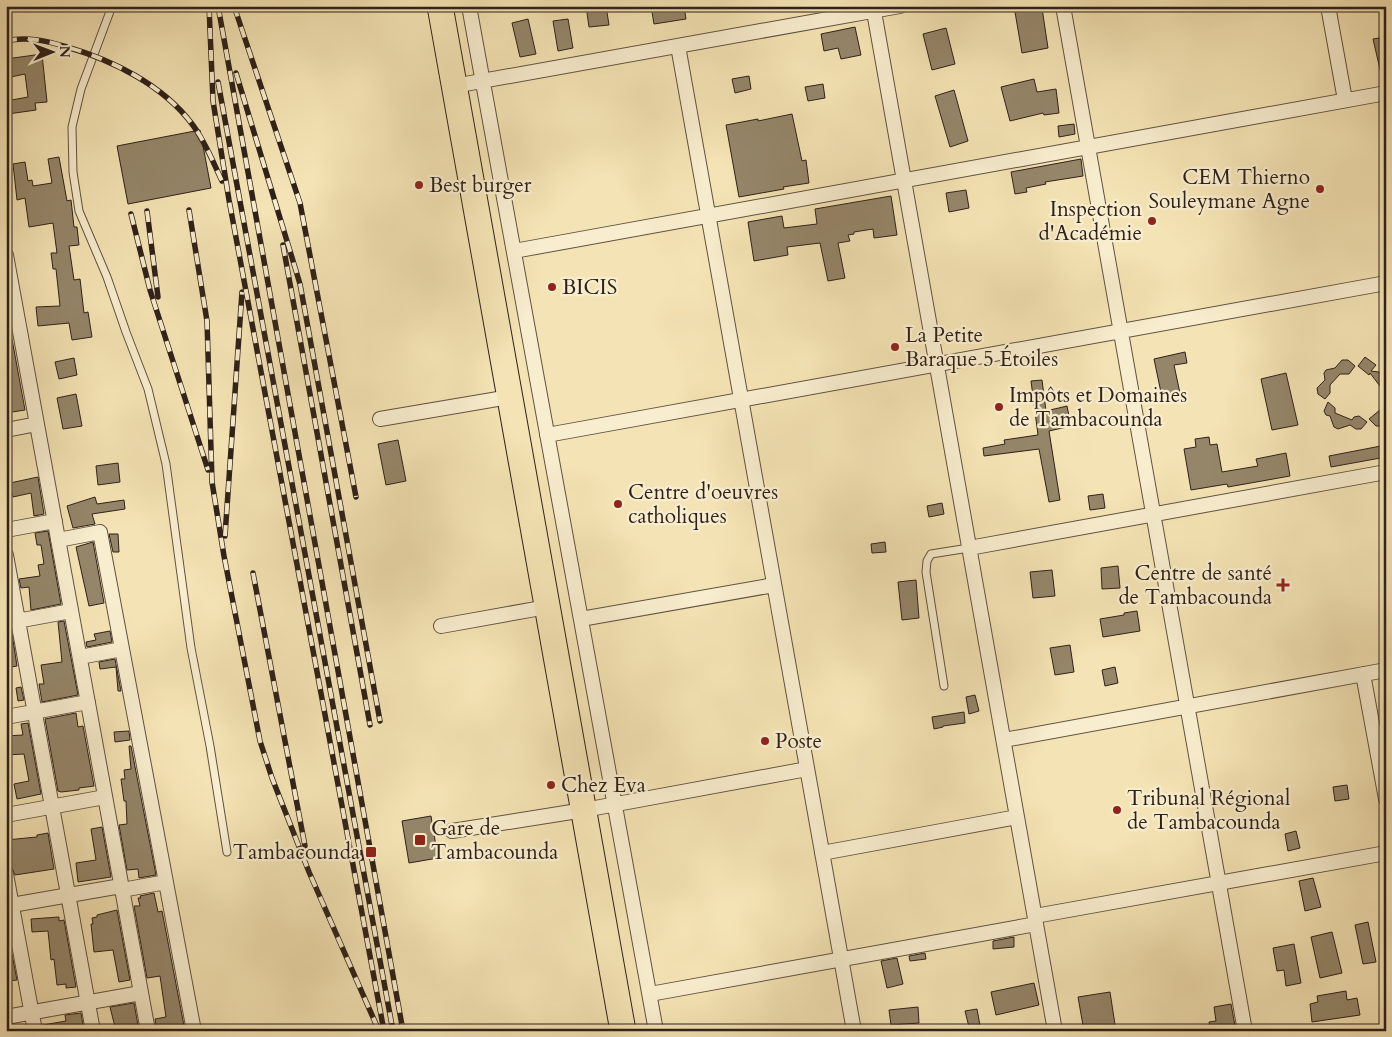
<svg xmlns="http://www.w3.org/2000/svg" width="1392" height="1037" font-family="Cardo,serif">
<style>
.building{fill:#95866a;stroke:#2f2119}
.lines{fill:none;stroke-linecap:round;stroke-linejoin:round}
.lane-casing{stroke:#605240;stroke-width:9}
.street-casing{stroke:#605240;stroke-width:16}
.highway-casing{stroke:#2f2119;stroke-width:27}
.lane{stroke:#f8edce;stroke-width:7}
.street{stroke:#f8edce;stroke-width:14}
.highway{stroke:#f4e3b4;stroke-width:25}
.rail-casing{stroke:#2f2119;stroke-width:5.5}
.rail{stroke:#f8edce;stroke-width:4;stroke-dasharray:11;stroke-linecap:butt}
.poi-dot{fill:#8f2418;stroke:#f8edce;stroke-width:2}
.labels{text-anchor:middle;stroke-width:4.5;stroke-linejoin:round;paint-order:stroke}
.poi-label{font-size:21px;fill:#2f2119;stroke:#f8edce;text-anchor:start}
</style>
<rect width="100%" height="100%" fill="#f4e3b4"/>
<filter id="stains"><feTurbulence type="fractalNoise" baseFrequency=".004" numOctaves="4"/><feColorMatrix values="0 0 0 0 .2 0 0 0 0 .09 0 0 0 0 .02 0 0 0 .5 -.17"/></filter>
<radialGradient id="worn" r=".72"><stop offset=".6" stop-color="#630" stop-opacity="0"/><stop offset="1" stop-color="#630" stop-opacity=".3"/></radialGradient>
<path class="building" d="M586,6H606L609,25L589,27Z
M651,6H684L686,19L654,24Z
M1042,8L1048,48L1022,53L1015,12Z
M528,19L536,54L520,57L512,23Z
M568,19L573,48L558,51L553,21Z
M855,27L861,55L841,59L838,48L824,51L821,34Z
M946,28L955,64L932,70L923,34Z
M1386,37V77L1382,78L1373,39Z
M42,54L47,102L35,103L36,110L8,114L6,101L28,97L25,74L6,78V59Z
M749,76L751,89L735,93L732,79Z
M1034,79L1037,92L1056,89L1059,113L1044,115L1043,113L1010,121L1001,87Z
M823,84L825,98L808,101L805,87Z
M954,90L968,141L950,147L935,96Z
M792,114L802,161L806,160L809,183L783,187L784,189L739,197L726,125L758,119V121Z
M1074,124L1075,134L1059,137L1058,126Z
M200,130L211,188L128,204L117,146Z
M59,157L67,201L71,200L74,227H77L79,245L69,246L74,280L80,279L84,313L88,312L92,337L72,340L69,323L38,326L36,307L60,306L56,269H53L51,253H57L53,223L29,227L25,198L17,200L13,164L25,162L28,181L32,180L33,186L52,183L48,159Z
M1081,159L1083,176L1045,182L1046,184L1026,188L1027,192L1015,194L1011,172Z
M966,190L969,208L949,212L946,193Z
M891,196L897,235L874,238L873,229L854,232V234L848,235L850,241L838,243L845,278L828,281L820,243L787,247L788,255L754,261L748,222L782,216L784,228L817,224L815,209Z
M6,339H12L25,410L6,413V399L9,398L6,378Z
M1185,352L1187,363L1174,365L1181,398L1163,402L1154,359Z
M1365,357L1376,365L1371,371L1386,373V394L1370,373L1369,375L1358,366Z
M74,358L77,375L59,379L55,362Z
M1342,360H1348L1355,366L1349,374H1340L1330,385V393L1325,399L1318,394L1317,388L1325,380L1324,373L1326,370L1335,368Z
M1286,373L1298,425L1272,430L1261,379Z
M1042,380L1046,411L1067,406L1071,426L1049,431L1060,500L1049,502L1039,449L984,456L983,448L1005,444L1004,440L1038,435L1031,381Z
M76,394L82,426L63,429L57,398Z
M1328,402L1335,408V413L1352,420L1354,417L1359,416L1367,422L1361,429H1356L1350,425L1338,429L1334,427L1330,416L1326,415L1324,411Z
M1386,405V422L1380,426H1376L1369,419Z
M1209,437L1210,445L1217,444L1222,472L1258,466L1256,459L1286,453L1290,476L1228,487L1227,484L1191,490L1184,449L1196,447L1195,439Z
M398,440L406,481L386,485L378,444Z
M1386,445V457L1331,467L1329,456Z
M118,463L120,482L98,485L96,466Z
M38,477L44,514L34,516L31,493L13,497L10,483Z
M1103,494L1105,508L1090,510L1088,496Z
M95,497L97,504L124,500L125,509L92,514L95,524L73,528L67,506Z
M942,503L944,514L929,517L927,506Z
M48,531L61,604L31,610L29,587L21,588L19,579L40,576L38,565L44,564L41,545H37L35,533Z
M109,534H118L119,552H113Z
M93,542L104,603L89,606L76,547Z
M885,542L886,552L872,553L871,544Z
M1118,566L1120,588L1102,589L1101,568Z
M1052,570L1055,596L1033,598L1030,572Z
M916,580L919,618L902,620L898,582Z
M1137,611L1140,631L1103,637L1100,619L1124,615V613Z
M64,621L78,695L42,702L39,684H44L41,665L62,662L58,622Z
M110,631L112,642L87,647L86,642L96,640L94,634Z
M12,634L17,666L6,668V635Z
M1070,645L1074,672L1055,675L1050,648Z
M115,659L121,691H118L116,667L100,669L99,662Z
M1115,667L1118,683L1105,686L1102,670Z
M21,687L24,700L18,701L16,688Z
M975,695L979,711L969,714L966,697Z
M964,712L965,723L943,726V727L934,729L932,717Z
M76,713L78,727L83,726L94,786L79,788V790L61,792L58,791L45,719Z
M28,723L41,794L17,799L14,784L29,781L24,754L6,755V736L23,735L21,724Z
M129,731L130,740L115,742L114,732Z
M129,746H131L156,875L139,878L138,869L127,870L119,825L127,824L126,801H124L121,779H125L124,770L131,769Z
M1347,785L1349,799L1335,801L1333,787Z
M431,816L438,858L409,863L402,821Z
M102,827L111,877L78,882L76,863L96,860L91,829Z
M1296,831L1300,848L1288,851L1285,834Z
M48,833L54,869L15,875L12,868L6,865V840L37,837V835Z
M1313,878L1321,907L1305,911L1299,881Z
M154,893L158,912L162,911L185,1031H157L155,1019L166,1017L160,976L147,978L134,906H140L138,898H141L140,896Z
M117,910L130,980L119,982L113,950L94,952L91,924H93L92,918L97,917V915Z
M59,917V921L64,920L76,987L66,988V984L57,985L54,959L51,960L48,931L32,932L31,919Z
M1368,922L1376,962L1363,964L1355,925Z
M6,924L17,980L9,981L6,956Z
M1332,932L1342,973L1320,978L1311,937Z
M1014,937V947L993,949V941Z
M1294,944L1301,983L1286,986L1284,970L1277,971L1273,948Z
M925,953L926,959L910,961L909,956Z
M897,958L903,984L887,988L881,961Z
M1034,983L1039,1005L996,1015L991,992Z
M1346,991L1347,1000L1357,998L1360,1015L1312,1022L1310,1004L1318,1002L1317,996Z
M1110,992L1116,1031H1084L1078,997Z
M134,1003L139,1031H116L110,1007Z
M1231,1004L1236,1031H1210L1209,1022L1216,1021L1214,1007Z
M918,1007L919,1023L891,1025L889,1010Z
M977,1009L981,1031H970L965,1011Z
M81,1013L84,1031H44L43,1025L66,1021L65,1015Z"/>
<g class="lines">
<g class="lane-casing">
<path id="lane" d="M112,6L81,89L72,127L73,172L79,211L107,277L126,332L148,389L166,464L191,648L210,746L227,852
M944,686L926,572L927,561L931,554L969,548"/>
</g>
<g class="street-casing">
<path id="street" d="M469,6L656,1031
M873,6L1055,1031
M1063,6L1245,1031
M1328,6L1345,100
M678,46L854,1031
M454,86L900,6
M514,251L1386,93
M6,255L148,1031
M380,419L510,397
M6,430L37,424
M547,435L1386,283
M6,530L55,521
M58,540L100,532L194,1031
M969,548L1386,472
M6,555L93,1031
M581,619L774,585
M6,623L71,611
M441,626L547,607
M80,657L122,649
M1363,674L1386,799
M6,717L88,702
M1004,740L1386,670
M6,815L105,797
M452,831L584,810L807,769
M822,853L1017,817
M6,874L35,1031
M122,890L166,882
M6,906L121,886
M1035,916L1386,853
M650,994L1036,924
M6,1017L141,993"/>
</g>
<g class="highway-casing">
<path id="highway" d="M440,6L623,1031"/>
</g>
<use href="#lane" class="lane"/>
<use href="#street" class="street"/>
<use href="#highway" class="highway"/>
<g class="rail-casing">
<path id="rail" d="M209,6L213,101L229,200L384,1031
M218,6L403,1031
M234,6L300,203L356,497
M6,41C27,36 47,41 67,47C112,60 163,85 192,124C205,141 213,162 222,181
M236,73L300,284L380,721
M218,82L393,1031
M189,210L207,321L212,482L224,556L260,741L272,778L309,872L379,1031
M147,211L158,297
M131,214L150,290L208,470
M283,245L370,725
M225,536L242,292
M253,573L305,846"/>
</g>
<use href="#rail" class="rail"/>
</g>
<g class="poi-dot">
<circle cx="419" cy="185" r="5"/>
<circle cx="1320" cy="189" r="5"/>
<circle cx="1152" cy="221" r="5"/>
<circle cx="552" cy="287" r="5"/>
<circle cx="895" cy="347" r="5"/>
<circle cx="999" cy="407" r="5"/>
<circle cx="618" cy="504" r="5"/>
<path d="M1280.5 577.5h5v5h5v5h-5v5h-5v-5h-5v-5h5z"/>
<circle cx="765" cy="741" r="5"/>
<circle cx="551" cy="785" r="5"/>
<circle cx="1117" cy="810" r="5"/>
<rect x="414" y="834" width="12" height="12" rx="2.5"/>
<rect x="365" y="846" width="12" height="12" rx="2.5"/>
</g>
<g class="labels">
<g class="poi-label">
<text x="1310" y="184" text-anchor="end">CEM Thierno<tspan x="1310" dy="24">Souleymane Agne</tspan></text>
<text x="429" y="192">Best burger</text>
<text x="1142" y="216" text-anchor="end">Inspection<tspan x="1142" dy="24">d'Académie</tspan></text>
<text x="562" y="294">BICIS</text>
<text x="905" y="342">La Petite<tspan x="905" dy="24">Baraque 5 Étoiles</tspan></text>
<text x="1009" y="402">Impôts et Domaines<tspan x="1009" dy="24">de Tambacounda</tspan></text>
<text x="628" y="499">Centre d'oeuvres<tspan x="628" dy="24">catholiques</tspan></text>
<text x="1272" y="580" text-anchor="end">Centre de santé<tspan x="1272" dy="24">de Tambacounda</tspan></text>
<text x="775" y="748">Poste</text>
<text x="561" y="792">Chez Eva</text>
<text x="1127" y="805">Tribunal Régional<tspan x="1127" dy="24">de Tambacounda</tspan></text>
<text x="431" y="835">Gare de<tspan x="431" dy="24">Tambacounda</tspan></text>
<text x="360" y="859" text-anchor="end">Tambacounda</text>
</g>
</g>
<rect width="1392" height="1037" fill="none" stroke="#f4e3b4" stroke-width="25"/>
<rect x="8" y="8" width="1377" height="1022" fill="none" stroke="#2f2119" stroke-width="2.5"/>
<rect x="12" y="12" width="1367" height="1012" fill="none" stroke="#2f2119"/>
<g transform="translate(52 52) rotate(89)" stroke="#f8edce" stroke-width="4" paint-order="stroke">
<path d="M0-4L9 19L0 12L-9 19Z" fill="#2f2119"/>
<text y="-8" font-size="14" font-weight="bold" text-anchor="middle" fill="#2f2119">N</text>
</g>
<rect width="100%" height="100%" filter="url(#stains)"/>
<rect width="100%" height="100%" fill="url(#worn)"/>
</svg>
